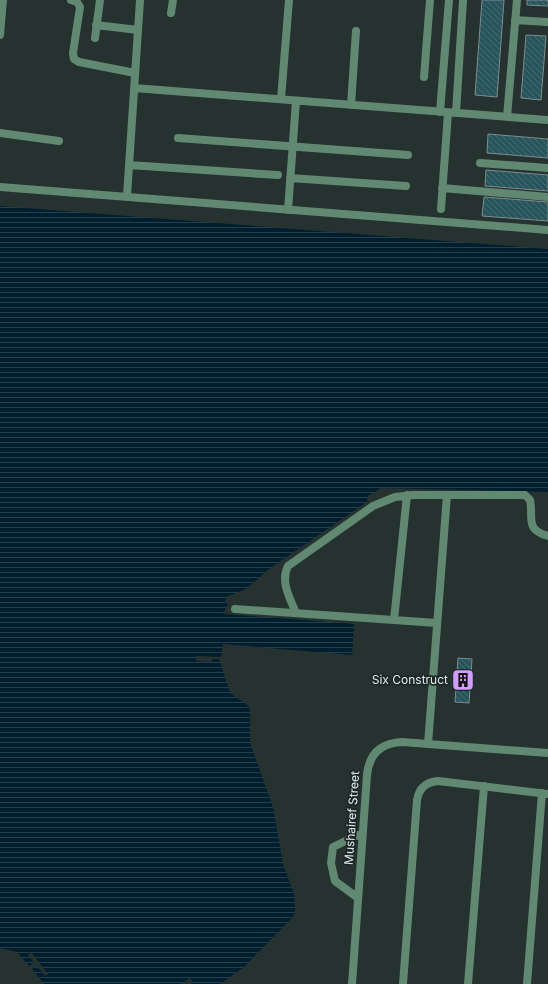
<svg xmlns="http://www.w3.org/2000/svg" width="548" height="984" font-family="Inter,sans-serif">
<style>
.water{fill:url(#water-rules)}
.building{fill:url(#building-back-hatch);stroke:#7d8c8f}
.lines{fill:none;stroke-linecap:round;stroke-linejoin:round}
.minor{stroke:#618972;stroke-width:8}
.labels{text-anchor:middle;stroke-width:3.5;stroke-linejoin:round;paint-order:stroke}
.poi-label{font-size:12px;fill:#e2eae9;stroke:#1b2826;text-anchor:end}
.street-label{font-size:12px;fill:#e2eae9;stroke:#1b2826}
</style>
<defs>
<pattern id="water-rules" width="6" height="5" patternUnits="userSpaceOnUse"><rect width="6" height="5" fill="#001e2e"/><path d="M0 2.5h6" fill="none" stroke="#253f4c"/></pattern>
<pattern id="building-back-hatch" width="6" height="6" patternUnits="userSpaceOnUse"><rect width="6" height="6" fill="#28545b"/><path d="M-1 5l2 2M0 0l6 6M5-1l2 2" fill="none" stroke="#476d73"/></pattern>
</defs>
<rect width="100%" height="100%" fill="#253230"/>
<path class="water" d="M0,206L548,249V492L381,488L368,496L367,502L269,569L246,589L226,597L225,602L228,604L223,614L354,624L352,655L223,644L221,657L196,656V661L211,662L213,659H219L230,693L250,707V743L273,807L283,864L294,894L295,910L293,917L244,967L220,984H191L193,982L190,978L181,984H44L32,969L37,966L45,976L48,974L31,952L28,955L34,963L29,966L17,952L0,948Z"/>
<path class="building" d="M482,0H504L497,97L475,95Z
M527,0H548V6L527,5Z
M526,35L546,36L541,100L521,98Z
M488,134L548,139V158L487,153Z
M486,170L548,175V191L485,186Z
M484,197L548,202V221L482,216Z
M458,658L472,659L469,703L455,702Z"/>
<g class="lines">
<path class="minor" d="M71,0L77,2L80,7L73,53L74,59L79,62L135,73
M171,13L173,0
M515,20L548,22
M96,25L138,30
M0,35L3,0
M95,38L100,0
M424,77L430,0
M134,88L548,120
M281,99L289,0
M351,105L356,31
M440,112L449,0
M456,113L463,0
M507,117L517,0
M0,133L59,141
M178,138L408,155
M480,163L548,168
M129,165L278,175
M290,178L406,186
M0,187L548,230
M442,188L548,197
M127,196L140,0
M441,209L448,113
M288,210L296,101
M235,609L437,623
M296,613C290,598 280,582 288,566L373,506L395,497L414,495H525L530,500C534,518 524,529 548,536
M394,620L407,495
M428,744L447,495
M358,898L335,881L331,863L333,847L362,833
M352,984L367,775C369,754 381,743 402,742L548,753
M403,984L417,800C419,788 426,782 438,781L548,794
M468,984L484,786
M527,984L542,793"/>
</g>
<defs>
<g id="building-square" transform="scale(1.15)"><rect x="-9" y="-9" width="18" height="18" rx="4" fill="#d19dfe" stroke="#1b2826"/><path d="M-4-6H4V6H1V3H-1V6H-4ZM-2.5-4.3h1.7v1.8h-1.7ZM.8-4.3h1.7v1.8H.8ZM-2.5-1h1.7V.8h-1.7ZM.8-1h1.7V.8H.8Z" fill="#111"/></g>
</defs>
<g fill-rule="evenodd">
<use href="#building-square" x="463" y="680"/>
</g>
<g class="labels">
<g class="poi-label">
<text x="448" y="684">Six Construct</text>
</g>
<g class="street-label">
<text transform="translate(352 818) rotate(-86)" y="4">Mushairef Street</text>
</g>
</g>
</svg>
